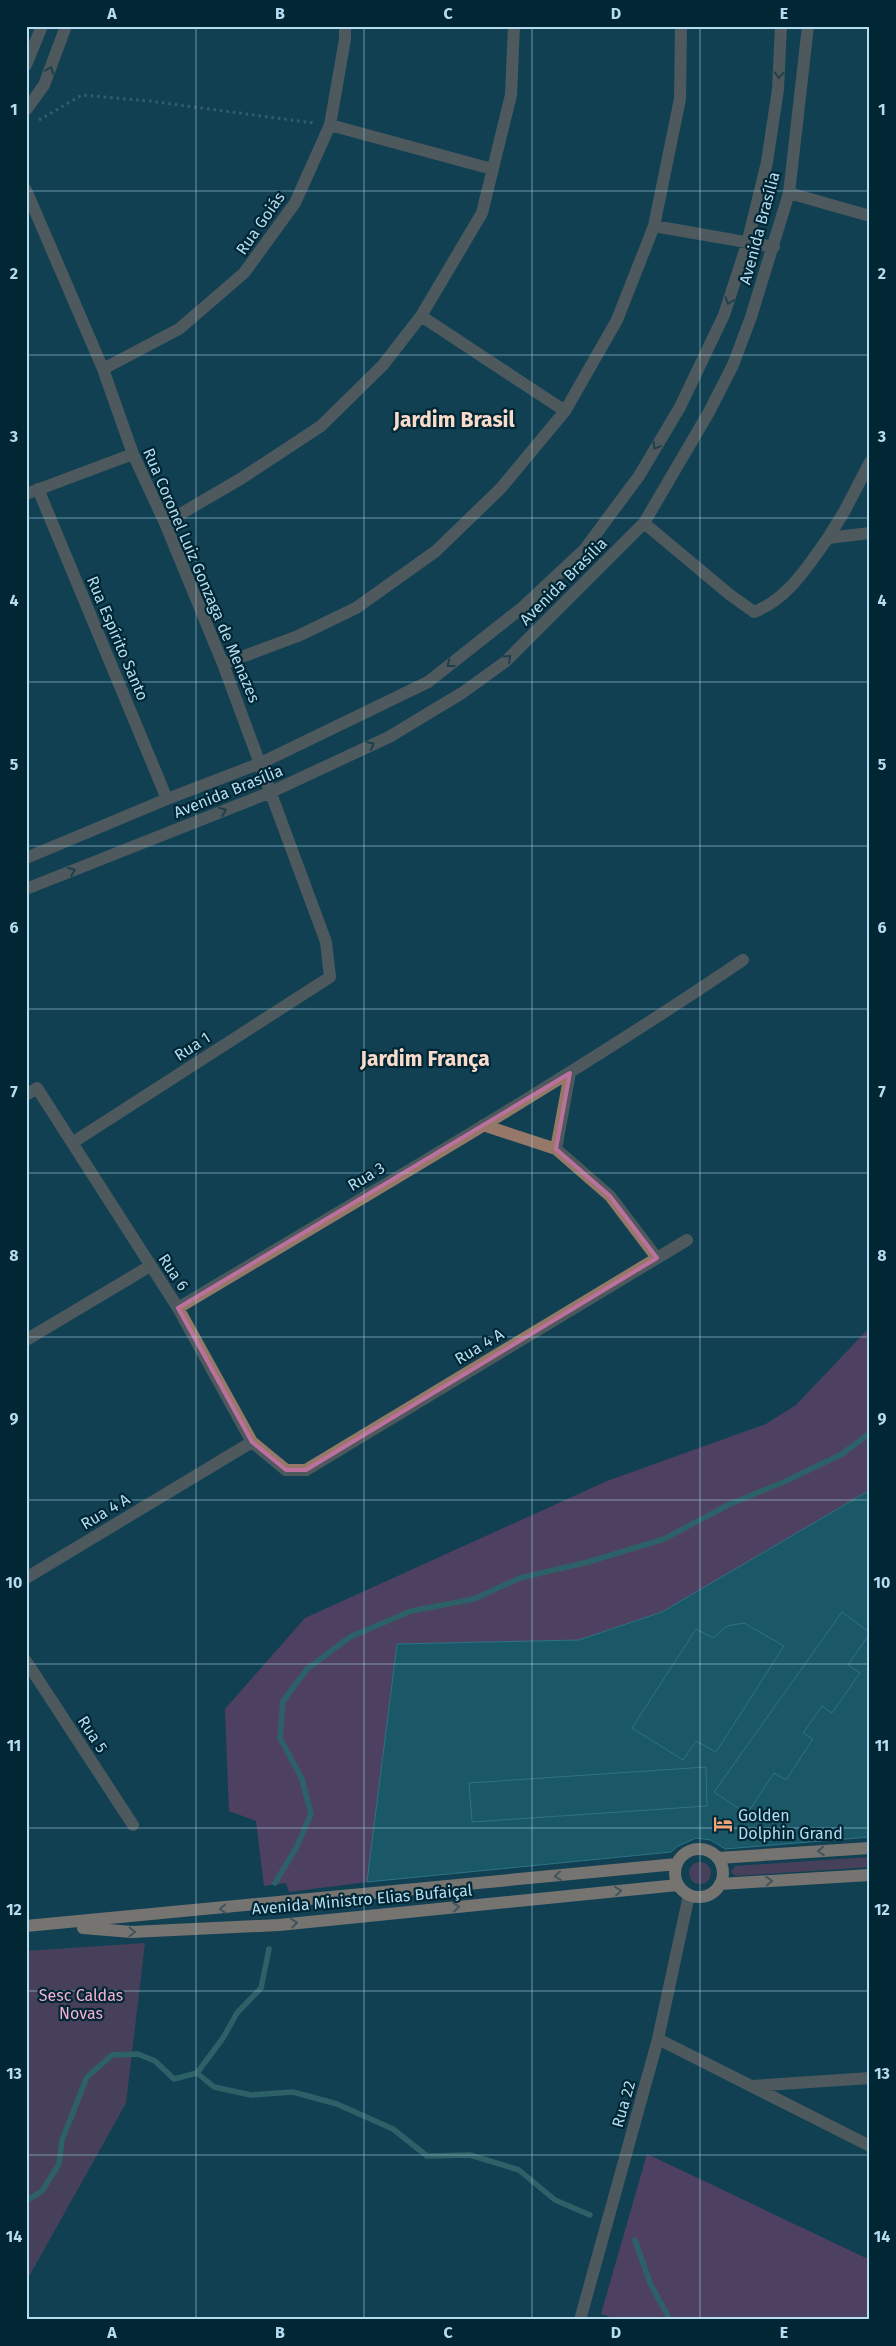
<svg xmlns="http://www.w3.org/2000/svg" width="896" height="2346" font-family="'Fira Sans',sans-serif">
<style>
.green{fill:#854165}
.forest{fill:#97426f}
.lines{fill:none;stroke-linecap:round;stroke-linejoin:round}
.stream{stroke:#4f8980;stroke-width:5.5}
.building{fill:#25737f;stroke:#4ab1c1}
.path{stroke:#568194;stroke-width:3;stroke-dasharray:2.5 4;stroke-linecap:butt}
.minor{stroke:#967869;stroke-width:12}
.major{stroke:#f0b494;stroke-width:12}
.oneway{stroke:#2e3f44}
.oneway2{stroke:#786d64}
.marked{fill:none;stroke:#bc709e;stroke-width:4;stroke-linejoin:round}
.grid{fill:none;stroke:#b5dcef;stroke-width:1;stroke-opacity:0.55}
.labels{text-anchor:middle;stroke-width:4.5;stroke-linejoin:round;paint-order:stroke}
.street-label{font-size:16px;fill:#b5dcef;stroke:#012634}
.poi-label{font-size:16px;fill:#b5dcef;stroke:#012634;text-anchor:start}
.park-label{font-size:16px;fill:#f7afd2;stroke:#012634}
.district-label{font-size:21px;font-weight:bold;fill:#f9dbcb;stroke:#012634}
.neatline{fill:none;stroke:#b5dcef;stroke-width:2}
.grid-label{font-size:16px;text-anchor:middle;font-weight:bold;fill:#b5dcef}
</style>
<rect width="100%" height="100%" fill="#124053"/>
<path class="green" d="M870,1857V1867L736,1876L731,1872L735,1866Z
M689 1873a11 11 0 1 1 22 0a11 11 0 1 1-22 0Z
M145,1943L126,2103L27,2280L26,2292V1951Z"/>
<path class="forest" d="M870,1327V1490L662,1612L579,1640L397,1644L367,1882L289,1892L286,1883L264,1886L256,1821L229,1811L225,1709L305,1618L607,1481L766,1424L796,1405Z
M647,2154L870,2260V2320H620L601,2314Z"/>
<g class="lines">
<path class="stream" d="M275,1883L296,1848L311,1814L302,1779L280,1738L283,1701L307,1669L350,1637L411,1611L474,1599L520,1578L588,1562L664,1539L730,1504L786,1481L842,1454L870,1433
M197,2073L214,2087L251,2095L293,2092L337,2104L393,2129L427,2156L470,2155L519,2170L555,2200L590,2215
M26,2201L42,2191L59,2164L62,2140L87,2077L112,2055L138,2054L155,2061L174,2079L197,2073L223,2038L237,2013L261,1988L269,1949
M635,2240L650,2283L670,2320"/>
</g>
<path class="building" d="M870,1490V1837L725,1849L711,1840L696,1838L678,1846L671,1852L367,1882L397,1644L579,1640L662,1612Z
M842,1612L870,1633L848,1665L860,1673L832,1713L822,1706L803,1733L813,1739L786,1780L774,1773L747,1814L714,1792Z
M744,1623L784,1646L716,1752L696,1741L683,1760L632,1728L696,1629L713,1638L727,1626Z
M706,1767L707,1806L472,1822L469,1783Z"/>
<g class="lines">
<path class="path" d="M39,120L82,95L149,101L314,123"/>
<path class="minor" d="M26,65L42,26
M26,110L44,85L66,26
M330,125L492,169
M26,190L103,369L133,454L165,523L223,664L326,942L330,977L72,1143
M789,193L870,216
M654,226L774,247
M421,316L565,411
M103,369L179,329L244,273L295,203L330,125L345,39V26
M38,489L167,799
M26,494L133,454
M165,523L242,478L321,426L383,365L421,316L482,213L511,95L514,26
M644,523L729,594L754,612C788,599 807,567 828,538L870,533
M828,538L844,512L870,462
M223,664L298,636L356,608L436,551L501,488L565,411L617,320L654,226L680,99L681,26
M26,858L167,799L261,763L428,682L523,607L584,550L639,476L680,407L724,315L747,244L767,162L778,89L781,26
M26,889L271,792L389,737L462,693L505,662L644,523L709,412L733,365L751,317L789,193L808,26
M26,1095L37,1088L178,1308L252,1442L286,1470H306L687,1240
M483,1125L556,1149L610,1196L657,1258
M556,1149L570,1073
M178,1308C368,1194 560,1084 743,960
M26,1340L150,1266
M26,1578L252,1442
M26,1661L133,1825
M658,2039L870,2146
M752,2086L870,2078
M580,2320L658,2039L689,1895"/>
<path class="major" d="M675 1873a24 24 0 1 1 48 0a24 24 0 1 1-48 0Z
M718,1858L870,1848
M720,1884L870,1875
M26,1926L677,1864
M83,1928L132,1932L279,1925L678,1885"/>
</g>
<defs><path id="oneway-chevron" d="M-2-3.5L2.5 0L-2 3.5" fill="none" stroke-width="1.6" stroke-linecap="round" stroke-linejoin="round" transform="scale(1.25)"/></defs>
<g class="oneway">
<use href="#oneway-chevron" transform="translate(50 70) rotate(-68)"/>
<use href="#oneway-chevron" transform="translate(779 75) rotate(93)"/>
<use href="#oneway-chevron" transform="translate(729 301) rotate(108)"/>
<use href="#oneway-chevron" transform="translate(656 446) rotate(121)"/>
<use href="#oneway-chevron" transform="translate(508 658) rotate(-43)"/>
<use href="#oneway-chevron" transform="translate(450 664) rotate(142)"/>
<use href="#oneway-chevron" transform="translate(371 745) rotate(-25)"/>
<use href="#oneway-chevron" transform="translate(223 811) rotate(-22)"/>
<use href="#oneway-chevron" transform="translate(72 871) rotate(-22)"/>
</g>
<g class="oneway2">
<use href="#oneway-chevron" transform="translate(821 1851) rotate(176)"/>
<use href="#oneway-chevron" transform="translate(558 1876) rotate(174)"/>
<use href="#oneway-chevron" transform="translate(769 1881) rotate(-4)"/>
<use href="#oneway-chevron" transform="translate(618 1891) rotate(-6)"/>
<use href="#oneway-chevron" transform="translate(456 1907) rotate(-6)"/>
<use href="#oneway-chevron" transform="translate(223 1909) rotate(175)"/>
<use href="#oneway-chevron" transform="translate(294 1923) rotate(-6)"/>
<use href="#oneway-chevron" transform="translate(132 1932) rotate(1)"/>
</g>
<path d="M0 0H896V2346H0ZM570,1073L556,1149L610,1196L657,1258L306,1470H286L252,1442L178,1308Z" fill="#124053" fill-opacity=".55" fill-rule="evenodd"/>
<path class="marked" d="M570,1073L556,1149L610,1196L657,1258L306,1470H286L252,1442L178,1308Z"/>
<path class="grid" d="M196,26V2320M364,26V2320M532,26V2320M700,26V2320M26,191H870M26,355H870M26,518H870M26,682H870M26,846H870M26,1009H870M26,1173H870M26,1337H870M26,1500H870M26,1664H870M26,1828H870M26,1991H870M26,2155H870"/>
<defs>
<g id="hotel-bare" transform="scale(1.5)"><path d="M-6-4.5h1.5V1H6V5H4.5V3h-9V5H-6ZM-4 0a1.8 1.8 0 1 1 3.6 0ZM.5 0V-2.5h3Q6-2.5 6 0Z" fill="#f0a278" stroke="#012634" stroke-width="2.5" paint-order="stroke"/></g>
</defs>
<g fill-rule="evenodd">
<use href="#hotel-bare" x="723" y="1824"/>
</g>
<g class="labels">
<g class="street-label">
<text transform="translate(260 223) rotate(-55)" y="6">Rua Goiás</text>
<text transform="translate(759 228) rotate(-75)" y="6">Avenida Brasília</text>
<text transform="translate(202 575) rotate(67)" y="6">Rua Coronel Luiz Gonzaga de Menazes</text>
<text transform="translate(563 581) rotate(-45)" y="6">Avenida Brasília</text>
<text transform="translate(118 638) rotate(67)" y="6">Rua Espírito Santo</text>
<text transform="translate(228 791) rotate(-22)" y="6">Avenida Brasília</text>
<text transform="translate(192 1046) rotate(-33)" y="6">Rua 1</text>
<text transform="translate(366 1176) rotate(-31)" y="6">Rua 3</text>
<text transform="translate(174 1272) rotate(56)" y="6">Rua 6</text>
<text transform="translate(479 1346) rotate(-31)" y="6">Rua 4 A</text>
<text transform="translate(105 1511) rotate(-31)" y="6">Rua 4 A</text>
<text transform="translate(93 1734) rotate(57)" y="6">Rua 5</text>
<text transform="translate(362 1899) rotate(-5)" y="6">Avenida Ministro Elias Bufaiçal</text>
<text transform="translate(623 2104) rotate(-74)" y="6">Rua 22</text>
</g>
<g class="poi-label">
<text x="738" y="1821">Golden<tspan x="738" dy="18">Dolphin Grand</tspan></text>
</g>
<g class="park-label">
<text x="81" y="2001">Sesc Caldas<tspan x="81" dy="18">Novas</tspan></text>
</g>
<g class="district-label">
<text x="454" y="427">Jardim Brasil</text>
<text x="425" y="1066">Jardim França</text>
</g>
</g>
<rect width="896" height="2346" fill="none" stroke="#012634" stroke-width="55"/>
<rect x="28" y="28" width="840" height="2290" class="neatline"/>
<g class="grid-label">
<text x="112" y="19">A</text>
<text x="280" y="19">B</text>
<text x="448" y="19">C</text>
<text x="616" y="19">D</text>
<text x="784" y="19">E</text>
<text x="14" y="115">1</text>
<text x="882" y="115">1</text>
<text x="14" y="279">2</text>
<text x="882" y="279">2</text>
<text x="14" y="442">3</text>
<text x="882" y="442">3</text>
<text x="14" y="606">4</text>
<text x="882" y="606">4</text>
<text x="14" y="770">5</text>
<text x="882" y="770">5</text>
<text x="14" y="933">6</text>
<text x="882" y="933">6</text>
<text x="14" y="1097">7</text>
<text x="882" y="1097">7</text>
<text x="14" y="1261">8</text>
<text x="882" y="1261">8</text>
<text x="14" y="1424">9</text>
<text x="882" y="1424">9</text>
<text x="14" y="1588">10</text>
<text x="882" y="1588">10</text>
<text x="14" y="1751">11</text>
<text x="882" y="1751">11</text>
<text x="14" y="1915">12</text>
<text x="882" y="1915">12</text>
<text x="14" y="2079">13</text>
<text x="882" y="2079">13</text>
<text x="14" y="2242">14</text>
<text x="882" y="2242">14</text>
<text x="112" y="2338">A</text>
<text x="280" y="2338">B</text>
<text x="448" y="2338">C</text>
<text x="616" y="2338">D</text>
<text x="784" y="2338">E</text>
</g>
</svg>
